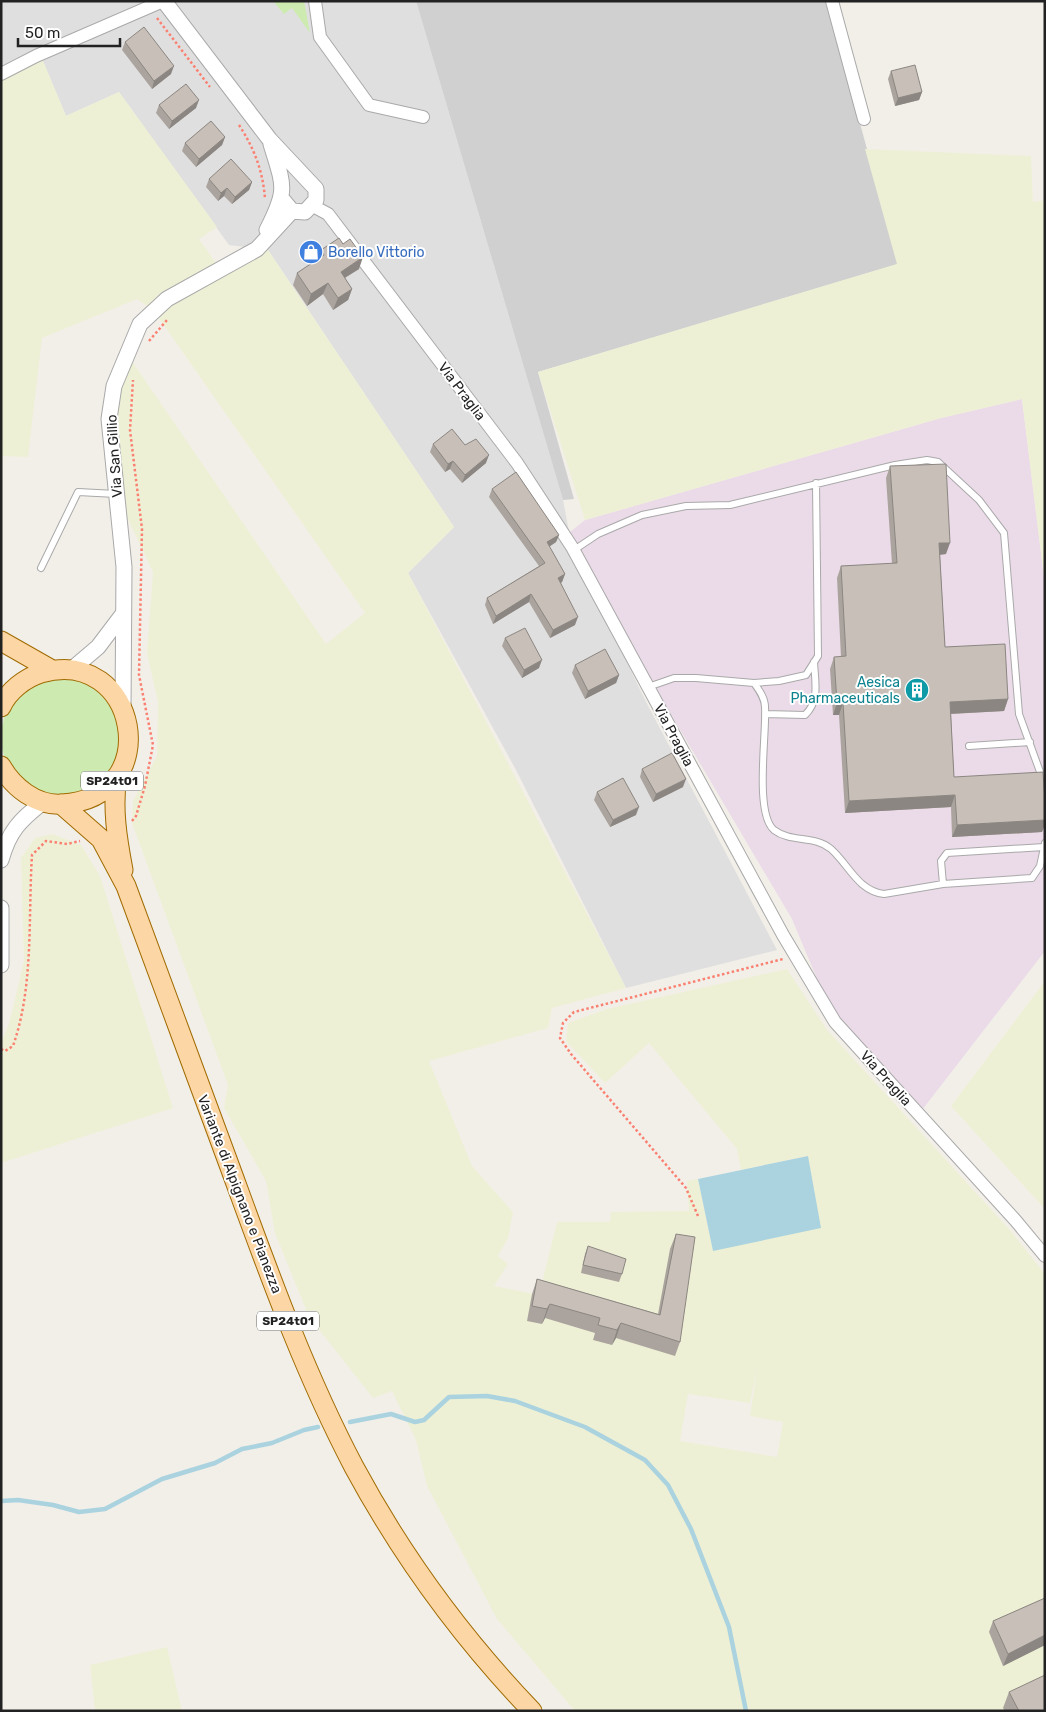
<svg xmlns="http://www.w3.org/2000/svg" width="1046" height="1712" font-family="Rubik,sans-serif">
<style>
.residential{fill:#e0dfdf}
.industrial{fill:#ebdbe8}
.religious{fill:#d0d0d0}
.farmland{fill:#eef0d5;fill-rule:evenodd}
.grass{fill:#cdebb0}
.water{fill:#aad3df}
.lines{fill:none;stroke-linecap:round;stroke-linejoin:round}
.stream{stroke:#aad3df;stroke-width:4.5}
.service-casing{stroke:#a9a9a9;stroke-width:8}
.minor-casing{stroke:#a9a9a9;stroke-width:14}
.tertiary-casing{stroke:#a9a9a9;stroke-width:17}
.primary-casing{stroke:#a06b00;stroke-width:21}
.path{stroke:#fa8072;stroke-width:2.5;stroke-dasharray:2.5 2.5;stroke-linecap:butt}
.service{stroke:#fff;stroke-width:6}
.minor{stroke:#fff;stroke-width:12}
.tertiary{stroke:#fff;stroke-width:15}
.primary{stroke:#fcd6a4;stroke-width:19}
.wall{fill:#aba49e}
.shaded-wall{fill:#8b8681}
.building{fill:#c7bfb8;stroke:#8b8681}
.labels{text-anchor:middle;stroke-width:4;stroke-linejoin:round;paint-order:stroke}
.shield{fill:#fff;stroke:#646464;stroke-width:1}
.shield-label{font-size:12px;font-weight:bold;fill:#222}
.shop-label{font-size:14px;fill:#366cbe;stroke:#fff;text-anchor:start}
.street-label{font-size:14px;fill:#222;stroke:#fff}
.culture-label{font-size:14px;fill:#0d838f;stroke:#fff;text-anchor:end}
</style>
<rect width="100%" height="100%" fill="#f2efe9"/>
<path class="residential" d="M1,1H416L563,500L572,547L645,700L777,950L626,988L516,770L408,573L454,527L268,250L229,245L119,92L66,116L40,54L1,74Z"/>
<path class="industrial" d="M1022,399L1045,585V951L919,1114L835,1022L792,919L572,547L570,532L585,520L941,418Z"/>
<path class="religious" d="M416,1H827L898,264L538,372L574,499L563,500Z"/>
<path class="farmland" d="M40,54L66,116L119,92L217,227L199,239L220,269L257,249L268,250L454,527L408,573L626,988L552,1008L548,1028L429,1061L472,1166L513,1212L508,1238L498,1256L508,1264L494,1286L539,1295L557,1222H610L611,1212L689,1211L687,1181L698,1179L713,1251L807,1156L741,1170L737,1149L649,1043L605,1083L566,1041L568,1023L607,1009L787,969L827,1030L1009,1229L1045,1274V1711H575L497,1619L427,1486L416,1440L392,1391L373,1398L309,1317L275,1233L266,1181L224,1108L228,1085L132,823L133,801L157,756L158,702L147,653L153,572L116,494L109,419L127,354L326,644L365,613L154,311L137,299L42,338L28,457L1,456V74ZM758,1363L750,1416L783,1422L777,1457L680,1441L688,1394L750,1403Z
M865,149L1031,156L1033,202L1045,200V585L1022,399L941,418L585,520L538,372L897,264Z
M53,834L81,845L100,876L173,1108L1,1163V1042L9,1024L24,961L21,858L35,838Z
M1045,981V1209L951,1106Z
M167,1647L182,1711H95L90,1665Z"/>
<path class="grass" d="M273,1H304L310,33L292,8L284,14Z
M1 737a59 59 0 1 1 118 0a59 59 0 1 1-118 0Z"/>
<path class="water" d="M808,1156L821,1228L713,1251L698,1179Z"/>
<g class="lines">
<path class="stream" d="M350,1422L391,1414L415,1422L424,1420L449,1397L487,1396L515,1401L585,1427L645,1460L668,1485L691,1529L729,1627L746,1711
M1,1501L18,1500L53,1505L79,1512L105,1509L162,1479L215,1463L242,1449L272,1443L304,1430L318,1427"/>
<g class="service-casing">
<path id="service" d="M574,550L598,534L642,515L686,506L730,505L895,465L927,460L938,462L979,500L1004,533L1019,714L1043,780
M41,568L78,492L116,494
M754,683L779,681L806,675L818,656L816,483
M648,687L674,678H696L754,683C759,690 765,698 765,707C767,732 754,813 774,830C791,843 815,835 831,849C849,865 858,891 884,894L943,884L1032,878L1040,866L1045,843
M765,714L805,715C820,701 815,681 814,662
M969,746L1030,742
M943,884L941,861L947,853L1044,847"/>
</g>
<g class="minor-casing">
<path id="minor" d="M315,1L320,37L369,105L423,117
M832,1L864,119
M1,74L36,56L163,1
M313,206L328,214L517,463L572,547L783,935L835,1022L1016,1221L1045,1256"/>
</g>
<g class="tertiary-casing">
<path id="tertiary" d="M164,1L270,140L316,189V200L305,212L292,211L282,199
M267,230C288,189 284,187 271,144
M71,670L98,647L123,614
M123,709L124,567L109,419L114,386L140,324L167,299L257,249L292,211
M1,860C9,831 20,820 43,802
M1,908V965"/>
</g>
<g class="primary-casing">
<path id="primary" d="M1,641L52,670
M1,707C8,691 25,678 41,673C138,645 167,798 62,804C36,806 13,787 1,766
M117,776C112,808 117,838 123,870
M61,804L101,839L126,886C161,981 196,1075 231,1170C268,1271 304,1372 354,1467C402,1556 462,1638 532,1711"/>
</g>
<path class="path" d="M157,18L210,87
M239,125C254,148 263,171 265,199
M149,341L167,320
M132,821L136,816L145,786L153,745L139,675L142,529L130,430L133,380
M1,1049L5,1051L13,1046C34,986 28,918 32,855L46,841L67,844L80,841
M698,1216L686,1188L571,1054L560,1038L563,1023L574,1012L783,959"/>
<use href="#service" class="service"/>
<use href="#minor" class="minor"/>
<use href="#tertiary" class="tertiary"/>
<use href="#primary" class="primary"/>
</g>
<path class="wall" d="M125,42L171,74L152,89L122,50Z
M891,71L922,92L919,100L895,106L888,79Z
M159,105L196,108L169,129L156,113Z
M225,137L222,145L196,167L182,151L185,143Z
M209,179L252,182L249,190L232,204L224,196L218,201L206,187Z
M321,250L359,269L345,278L352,289L348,300L333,310L323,294L307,306L293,285L297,273L317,260Z
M433,444L465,445L486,463L462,483L450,469L445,472L430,452Z
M890,466L946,554L940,555L945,647L1008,699L1004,711L951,714L954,777L1045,802V824L1042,832L952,837L951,807L845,813L839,715H833L830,669L834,657H841L837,578L841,566L892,564L886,478Z
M492,489L559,535L556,542L549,547L565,574L562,582L561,583L575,625L550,638L529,602L493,624L485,605L487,598L539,566L489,497Z
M505,638L539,668L522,678L502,646Z
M575,665L619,675L616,683L585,699L572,673Z
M642,769L683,787L653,802L640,777Z
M597,792L636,815L610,827L594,800Z
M676,1234L680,1342L675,1356L616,1338L612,1345L593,1340L595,1333L545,1318L542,1324L527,1321L532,1294L537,1279L658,1314L670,1249Z
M588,1246L622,1274L619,1282L581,1273L585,1254Z
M1045,1598V1645L1003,1666L989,1632L993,1621Z
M1009,1692L1045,1711H1005L1003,1708Z"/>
<path class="shaded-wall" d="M174,66L171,74L152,89L154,81Z
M922,92L919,100L895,106L898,98Z
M199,100L196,108L169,129L172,121Z
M225,137L222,145L196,167L199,159Z
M252,182L249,190L232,204L235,197Z
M227,188L224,196L218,201L221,193Z
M363,257L359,269L336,283L341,272Z
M328,283L323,294L307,306L311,294Z
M352,289L348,300L333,310L338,298Z
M489,455L486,463L462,483L465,475Z
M453,461L450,469L445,472L448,464Z
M559,535L556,542L544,550L547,542Z
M939,543H950L946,554L935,555Z
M565,574L562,582L555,586L558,578Z
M531,594L529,602L493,624L496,616Z
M578,617L575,625L550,638L553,630Z
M542,660L539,668L522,678L524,670Z
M619,675L616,683L585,699L588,691Z
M1008,699L1004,711L946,714L950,702Z
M837,703H843L839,715H833Z
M686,779L683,787L653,802L656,794Z
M955,795L951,807L845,813L849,801Z
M639,807L636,815L610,827L613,820Z
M1045,820V824L1042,832L952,837L957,825Z
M550,1304L545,1318L542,1324L547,1309Z
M621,1323L616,1338L612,1345L617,1330Z
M1045,1635V1645L1003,1666L1008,1654Z"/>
<path class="building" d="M144,27L174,66L154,81L125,42Z
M915,65L922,92L898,98L891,71Z
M186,84L199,100L172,121L159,105Z
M211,121L225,137L199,159L185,143Z
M231,159L252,182L235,197L227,188L221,193L209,179Z
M339,238L343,244L350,239L363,257L341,272L352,289L338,298L328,283L311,294L297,273L324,255L321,250Z
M452,429L465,445L476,439L489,455L465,475L453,461L448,464L433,444Z
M946,464L950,543H939L945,647L1005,644L1008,699L950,702L954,777L1043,772L1045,802V820L957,825L955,795L849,801L843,703H837L834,657L846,656L841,566L897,563L890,466Z
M516,472L559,535L547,542L565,574L558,578L578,617L553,630L531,594L496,616L487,598L545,563L492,489Z
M525,628L542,660L524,670L505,638Z
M605,649L619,675L588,691L575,665Z
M672,753L686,779L656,794L642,769Z
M623,778L639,807L613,820L597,792Z
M676,1234L695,1237L680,1342L621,1323L617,1330L598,1325L600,1318L550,1304L547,1309L532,1306L537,1279L660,1315Z
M588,1246L626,1259L622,1274L583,1265Z
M1045,1598V1635L1008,1654L993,1621Z
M1045,1675V1711H1019L1009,1692Z"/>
<defs>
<g id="shop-disc" transform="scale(1.25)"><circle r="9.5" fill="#3f7fe0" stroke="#fff"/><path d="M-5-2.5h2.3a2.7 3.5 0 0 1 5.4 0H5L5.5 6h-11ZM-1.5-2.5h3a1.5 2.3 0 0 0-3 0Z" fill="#fff"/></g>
<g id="building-disc" transform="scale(1.25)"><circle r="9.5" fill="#0f9aa8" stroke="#fff"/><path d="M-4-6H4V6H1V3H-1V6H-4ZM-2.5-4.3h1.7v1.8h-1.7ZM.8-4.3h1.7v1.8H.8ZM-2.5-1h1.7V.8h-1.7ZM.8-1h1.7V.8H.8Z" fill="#fff"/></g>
</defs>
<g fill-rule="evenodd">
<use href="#shop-disc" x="311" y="252"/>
<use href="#building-disc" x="917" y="690"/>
</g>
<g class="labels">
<g class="shield">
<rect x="81" y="771.5" width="62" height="19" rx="4"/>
<rect x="257" y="1311.5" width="62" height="19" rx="4"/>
</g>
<g class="shield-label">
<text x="112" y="785">SP24t01</text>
<text x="288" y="1325">SP24t01</text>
</g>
<g class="shop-label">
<text x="328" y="257">Borello Vittorio</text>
</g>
<g class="street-label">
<text transform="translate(462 391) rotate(53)" y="5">Via Praglia</text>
<text transform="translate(114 456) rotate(-94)" y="5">Via San Gillio</text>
<text transform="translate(674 735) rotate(62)" y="5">Via Praglia</text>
<text transform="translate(886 1078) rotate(48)" y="5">Via Praglia</text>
<text transform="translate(240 1194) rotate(69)" y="5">Variante di Alpignano e Pianezza</text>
</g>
<g class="culture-label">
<text x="900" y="687">Aesica<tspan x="900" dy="16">Pharmaceuticals</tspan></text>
</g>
</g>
<rect width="1046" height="1712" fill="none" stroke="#222222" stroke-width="5"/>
<path d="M18 38v8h102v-8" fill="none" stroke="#222222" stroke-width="2.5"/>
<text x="25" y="38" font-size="15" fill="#222222" stroke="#ffffff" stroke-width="4" paint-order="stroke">50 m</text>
</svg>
